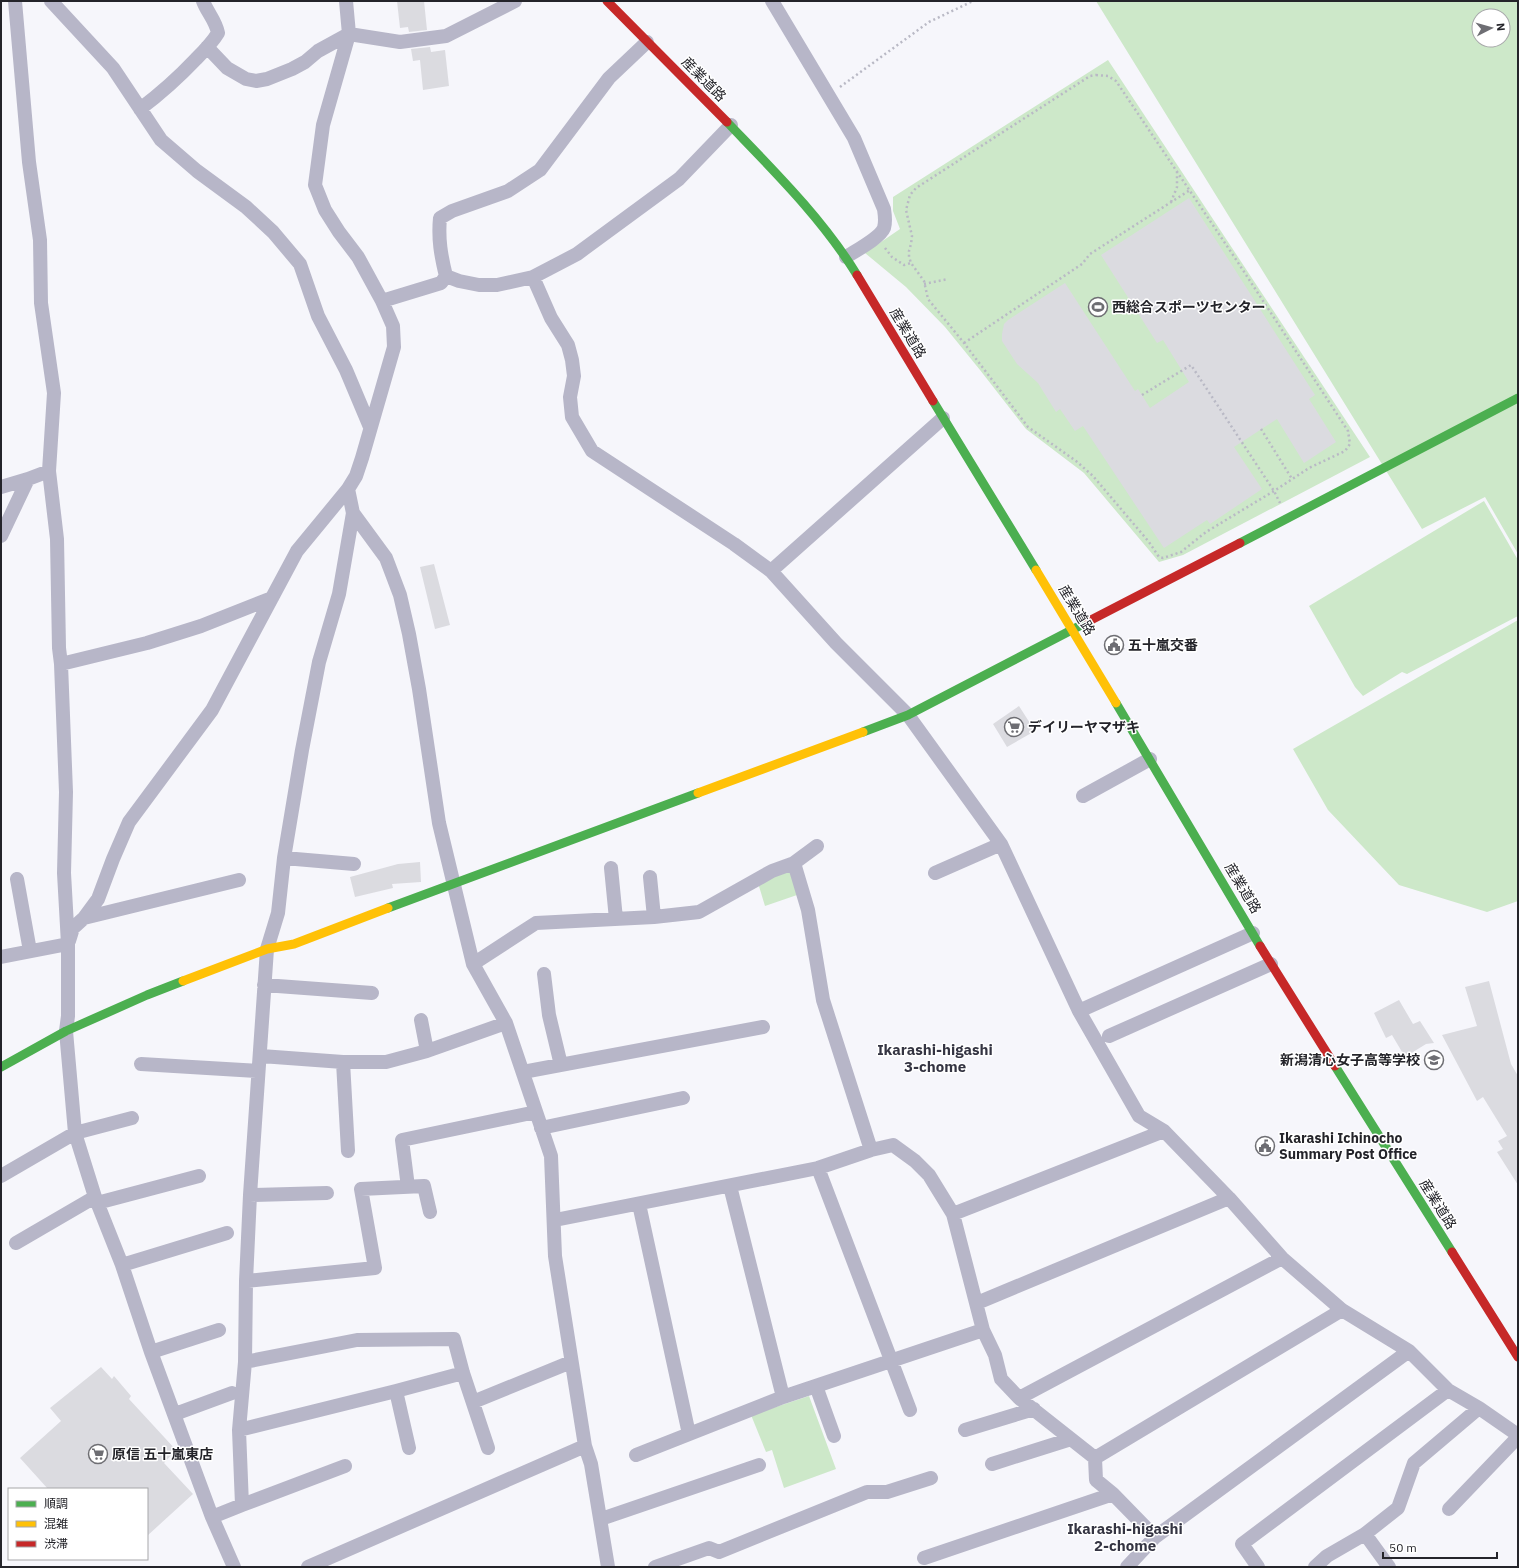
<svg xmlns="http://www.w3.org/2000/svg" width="1519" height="1568" font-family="'IBM Plex Sans','Noto Sans JP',sans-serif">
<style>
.green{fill:#cde8c9;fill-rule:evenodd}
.building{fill:#dbdbe0}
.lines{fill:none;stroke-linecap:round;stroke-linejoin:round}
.path{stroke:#b9b9c5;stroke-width:2.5;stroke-dasharray:2 3;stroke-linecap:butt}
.street{stroke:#b7b6c8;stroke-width:14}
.fast{stroke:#4caf50;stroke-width:9}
.slow{stroke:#ffc107;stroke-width:9}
.jam{stroke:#c62828;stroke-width:9}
.labels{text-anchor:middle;stroke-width:3;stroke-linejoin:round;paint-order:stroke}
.street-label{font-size:14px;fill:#24242a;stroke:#fff}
.poi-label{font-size:14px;font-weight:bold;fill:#24242a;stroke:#fff;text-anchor:start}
.neighbourhood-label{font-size:15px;font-weight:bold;fill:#343442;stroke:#fff}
</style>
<rect width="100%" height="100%" fill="#f6f6fb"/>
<path class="green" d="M1096,1H1518V554L1485,497L1422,529ZM1479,16H1503V40H1479Z
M1108,60L1370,457L1183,555L1159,562L1084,473L1026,429L980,370L945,327L906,287L865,253L900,229L893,211V197Z
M1484,501L1518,560V616L1407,674L1402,672L1363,696L1355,687L1309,606Z
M1518,620V901L1487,912L1399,885L1328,810L1293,749Z
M782,871L791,872L797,895L765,906L758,883Z
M809,1396L836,1469L784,1488L772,1450L766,1452L751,1415Z"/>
<path class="building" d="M397,1H424L427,30L409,32L408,27L400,28Z
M430,47L431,52L445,50L449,86L423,90L420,60L413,61L411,49Z
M1189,198L1315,395L1309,399L1336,442L1304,463L1277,419L1234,447L1262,489L1210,524L1207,520L1164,548L1083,426L1075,431L1060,409L1056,412L1038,383L1017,364L1002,341V334L1004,324L1008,320L1065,283L1135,391L1138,389L1150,408L1189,382L1163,340L1157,343L1101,255Z
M434,564L450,625L435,629L420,567Z
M1116,634L1125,649L1112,655L1104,641Z
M1019,706L1035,731L1007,747L993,724Z
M420,862L421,882L392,884L393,888L355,897L350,877L398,864Z
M1489,981L1511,1064L1518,1076V1185L1497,1152L1503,1149L1498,1141L1507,1136L1483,1097L1477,1101L1442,1035L1477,1026L1465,987Z
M1399,1000L1413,1024L1420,1021L1434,1043L1426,1044L1405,1057L1392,1035L1386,1038L1374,1013Z
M101,1367L112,1379L114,1376L131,1396L129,1399L176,1450L164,1463L193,1494L147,1536V1489H48L20,1458L61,1421L50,1408Z"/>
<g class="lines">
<path class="path" d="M1096,75L1108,76L1116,81L1235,258L1348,431L1350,444L1345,451L1309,468L1274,491L1206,532L1181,552L1163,558L1159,557L1149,542L1093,476L1076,461L1028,427L964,343L928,299L924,281L911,263L909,257V251L911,244L912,236L906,210L910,195L916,188L1090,76Z
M840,87L929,22L973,1
M1171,202L1177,187V172
M885,248L892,257L904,265L911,263
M924,284L948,279
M964,343L1082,264L1090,254L1190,190
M1142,395L1191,365L1274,491L1280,503
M1261,429L1292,479"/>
<path class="street" d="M15,1L29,162L40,240L41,303L54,393L49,471L57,539L59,648L61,664L66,792L64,873L68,944V1016L66,1031L75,1133L95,1197L122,1265L151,1352L212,1517L234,1567
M51,1L113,68L161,140L197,171L246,207L273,232L300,264L318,316L346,370L370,427
M772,1L854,138L884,209C885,216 886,221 884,228C880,238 855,251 846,257
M207,47L227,68L246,79L256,81L267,79L292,69L305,62L318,51L349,34L400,42L446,36L515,1
M140,109C160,94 178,78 196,59C204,51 212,43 218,33C216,21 207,12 203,1
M446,276L459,281L479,285H497L533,277L577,254L679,179L731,125
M533,277L551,318L568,345L572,360L574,376L570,397L572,417L592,451L734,544L771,571L836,643L908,715L1001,844L1079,1011L1139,1116L1164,1131L1229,1198L1282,1258L1342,1310L1409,1351L1448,1390L1479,1408L1518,1435
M382,301L441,283L446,276C441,256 438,239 440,218L452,211L508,191L540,170L609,78L647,42
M1,487L28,479
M348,489L353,513L386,558L400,595L409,634L419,689L439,823L473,964L506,1023L551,1156L555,1256L585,1446L591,1464L608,1567
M1,536L28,479L49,471
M771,571L943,418
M61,664L147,643L201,626L272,598
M1083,796L1150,759
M284,858L354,864
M794,863L808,910L823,1000L871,1150
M611,868L616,919
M935,873L1001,844
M650,877L654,917
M17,879L30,951
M84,918L239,880
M69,941L73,928L84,918L98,899L113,859L129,822L212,710L297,551L348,489L356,476L362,458L394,347L393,326L382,301L358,257L339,232L325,210L315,185L323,125L349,34L346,1
M1,957L68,944
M473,964L536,923L654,917L699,912L772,871L794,863L817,846
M544,974L549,1015L561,1065
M264,985L372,993
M1079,1011L1253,933
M421,1020L427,1051
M1109,1036L1271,964
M261,1056L343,1062H386L427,1051L506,1023
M343,1062L348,1151
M141,1064L258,1071
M523,1072L763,1027
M541,1128L683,1098
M818,1168L910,1410
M1,1176L75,1133L132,1118
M730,1186L783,1397
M408,1187L402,1140L536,1112
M250,1195L327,1193
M97,1203L199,1176
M639,1204L689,1434
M953,1214L1164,1131
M555,1220L818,1168L871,1150L893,1145L915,1161L929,1175L953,1214L983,1330L995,1355L1001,1379L1019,1398L1282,1258
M16,1243L95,1197
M122,1265L227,1233
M246,1281L375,1268L361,1189L424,1186L430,1212
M977,1303L1229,1198
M151,1352L219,1330
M245,1362L357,1340L454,1339L463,1373L488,1448
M816,1386L834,1436
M396,1391L409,1448
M1019,1398L1095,1458L1342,1310
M473,1402L571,1362
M175,1414L232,1393
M239,1430L396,1391L463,1373
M965,1430L1034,1409
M636,1455L783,1397L983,1330
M1095,1458L1096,1480L1113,1494L1155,1537
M992,1464L1071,1439
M242,1505L345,1466
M1449,1509L1518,1437
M212,1517L242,1505L239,1430L245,1362L246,1281L250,1195L267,949L278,913L284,858L302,750L319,662L339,594L353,513
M601,1519L759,1465
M1365,1534L1389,1567
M924,1558L1113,1494
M308,1567L585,1446
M655,1567L709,1548L719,1552L867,1492H887L931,1478
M1127,1567L1155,1537L1409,1351
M1258,1567L1242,1544L1448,1390
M1315,1567L1327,1556L1365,1534L1398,1508L1414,1463L1479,1408"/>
<path class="fast" d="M727,122C773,170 822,218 857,275
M933,401L1036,570
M1240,543L1518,398
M1116,703L1260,946
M863,732L908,715L1089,621
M388,908L698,793
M1335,1066L1452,1252
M1,1067L66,1031L147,995L183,981"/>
<path class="slow" d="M1036,570L1116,703
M698,793L863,732
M183,981L267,949L294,944L388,908"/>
<path class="jam" d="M607,1L727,122
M857,275L933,401
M1089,621L1240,543
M1260,946L1335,1066
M1452,1252L1518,1357"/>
</g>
<defs>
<g id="stadium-ring" transform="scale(1)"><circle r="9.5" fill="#fff" stroke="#6e6e73" stroke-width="1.5"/><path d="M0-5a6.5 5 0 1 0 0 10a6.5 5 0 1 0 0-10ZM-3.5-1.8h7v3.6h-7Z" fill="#6e6e73"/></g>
<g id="civic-ring" transform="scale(1)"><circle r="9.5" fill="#fff" stroke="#6e6e73" stroke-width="1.5"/><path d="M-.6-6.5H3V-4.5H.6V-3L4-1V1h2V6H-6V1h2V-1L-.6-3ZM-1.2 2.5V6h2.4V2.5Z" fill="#6e6e73"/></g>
<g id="supermarket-ring" transform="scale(1)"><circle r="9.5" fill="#fff" stroke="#6e6e73" stroke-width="1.5"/><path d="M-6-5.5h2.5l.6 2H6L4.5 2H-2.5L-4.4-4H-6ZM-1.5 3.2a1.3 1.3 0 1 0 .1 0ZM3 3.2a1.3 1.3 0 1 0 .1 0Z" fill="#6e6e73"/></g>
<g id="school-ring" transform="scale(1)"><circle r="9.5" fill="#fff" stroke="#6e6e73" stroke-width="1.5"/><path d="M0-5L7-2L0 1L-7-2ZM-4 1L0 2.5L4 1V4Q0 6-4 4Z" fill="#6e6e73"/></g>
</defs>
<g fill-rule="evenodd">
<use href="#stadium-ring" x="1098" y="307"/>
<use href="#civic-ring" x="1114" y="645"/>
<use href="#supermarket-ring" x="1014" y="727"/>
<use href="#school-ring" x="1434" y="1060"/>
<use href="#civic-ring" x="1265" y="1146"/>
<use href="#supermarket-ring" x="98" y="1454"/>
</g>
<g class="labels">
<g class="street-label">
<text transform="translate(704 79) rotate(45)" y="5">産業道路</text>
<text transform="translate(908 333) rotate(59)" y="5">産業道路</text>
<text transform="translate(1077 610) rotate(59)" y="5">産業道路</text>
<text transform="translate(1243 888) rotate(59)" y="5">産業道路</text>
<text transform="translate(1438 1204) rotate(58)" y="5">産業道路</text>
</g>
<g class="poi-label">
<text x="1112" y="312">西総合スポーツセンター</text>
<text x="1128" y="650">五十嵐交番</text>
<text x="1028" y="732">デイリーヤマザキ</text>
<text x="1420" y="1065" text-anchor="end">新潟清心女子高等学校</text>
<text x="1279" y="1143">Ikarashi Ichinocho<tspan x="1279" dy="16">Summary Post Office</tspan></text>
<text x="112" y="1459">原信 五十嵐東店</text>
</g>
<g class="neighbourhood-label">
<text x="935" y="1055">Ikarashi-higashi<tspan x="935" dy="17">3-chome</tspan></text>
<text x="1125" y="1534">Ikarashi-higashi<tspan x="1125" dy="17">2-chome</tspan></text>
</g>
</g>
<rect width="1519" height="1568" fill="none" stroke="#24242a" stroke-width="4"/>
<rect x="8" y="1488" width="140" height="72" fill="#ffffff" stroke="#a7a7aa"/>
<rect x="16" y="1501" width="20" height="6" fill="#4caf50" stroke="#a7a7aa"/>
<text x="44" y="1508" font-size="12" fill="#24242a">順調</text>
<rect x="16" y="1521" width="20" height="6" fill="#ffc107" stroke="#a7a7aa"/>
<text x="44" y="1528" font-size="12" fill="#24242a">混雑</text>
<rect x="16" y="1541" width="20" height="6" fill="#c62828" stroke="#a7a7aa"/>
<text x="44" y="1548" font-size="12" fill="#24242a">渋滞</text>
<g transform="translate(1491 28) rotate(84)"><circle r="19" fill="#ffffff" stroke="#a7a7aa"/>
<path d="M0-3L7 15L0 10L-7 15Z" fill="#6e6e73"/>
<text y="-6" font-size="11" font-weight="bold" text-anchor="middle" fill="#24242a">N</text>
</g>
<path d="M1383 1552v6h114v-6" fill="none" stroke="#24242a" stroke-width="2"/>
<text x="1389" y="1552" font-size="12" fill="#24242a" stroke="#ffffff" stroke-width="3" paint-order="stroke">50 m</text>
</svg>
